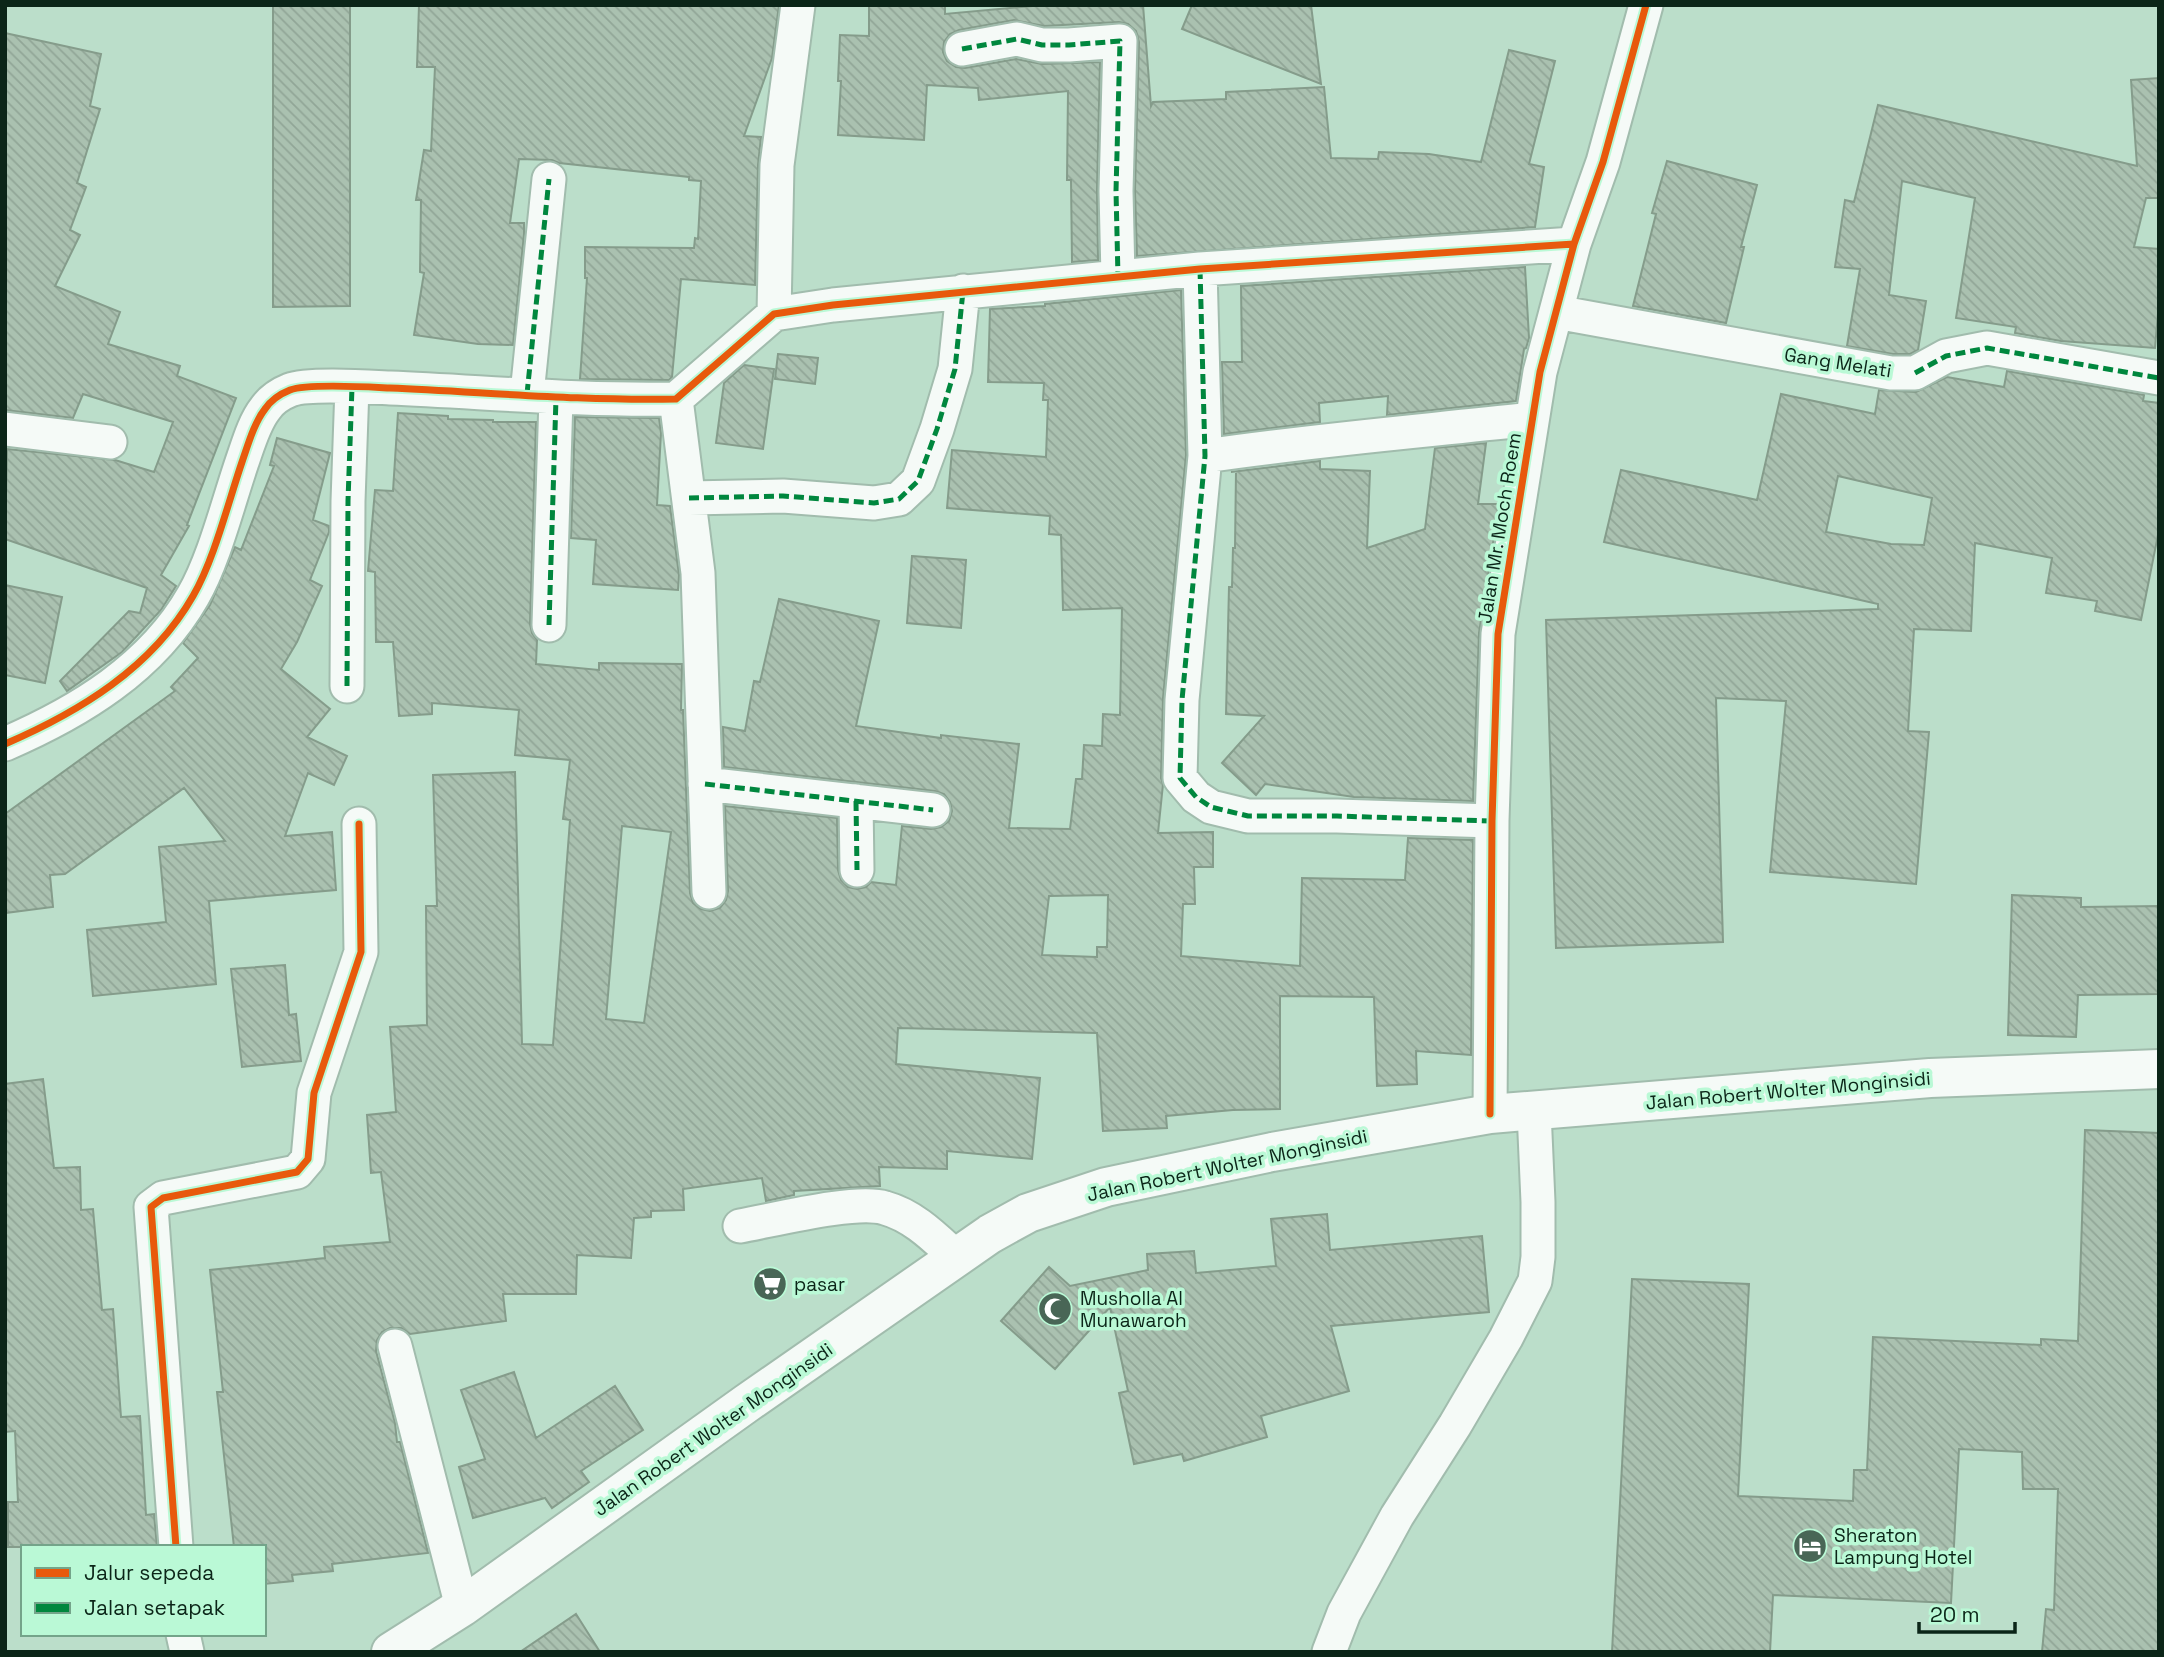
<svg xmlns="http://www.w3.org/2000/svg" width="2164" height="1657" font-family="'Space Grotesk',sans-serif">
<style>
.building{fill:url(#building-back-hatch);stroke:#859c8b;stroke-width:2;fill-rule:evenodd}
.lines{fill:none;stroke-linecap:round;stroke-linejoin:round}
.street-casing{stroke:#a1bcad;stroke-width:37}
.highway-casing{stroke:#a1bcad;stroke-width:42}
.street{stroke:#f5faf7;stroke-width:33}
.highway{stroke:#f5faf7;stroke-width:38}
.quiet{stroke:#00873e;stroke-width:5;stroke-dasharray:10 5;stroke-linecap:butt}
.cycleway-casing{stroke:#baf9d6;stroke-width:11}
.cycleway{stroke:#e8590c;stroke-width:7}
.labels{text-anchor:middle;stroke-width:7;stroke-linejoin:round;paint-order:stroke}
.street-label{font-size:19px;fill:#0b2518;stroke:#baf9d6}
.poi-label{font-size:19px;fill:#0b2518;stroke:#baf9d6;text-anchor:start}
</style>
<defs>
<pattern id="building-back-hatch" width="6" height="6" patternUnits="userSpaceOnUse" patternTransform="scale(1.75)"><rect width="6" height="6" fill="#aac1b0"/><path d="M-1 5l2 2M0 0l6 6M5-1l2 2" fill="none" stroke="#91a697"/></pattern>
</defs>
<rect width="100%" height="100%" fill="#bbdeca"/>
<path class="building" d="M273,5H350V306L273,307Z
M419,5H779L772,58L744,136L761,137L758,165L755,285L681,279L672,377L669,380L580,379L587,278H585V247L694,248L695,238L698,239L701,181L689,180V177L559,163L552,160L519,159L510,223H524V234L513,345L478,344L414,335L424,273L420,272L421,200H416L424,150L431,151L435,67H417Z
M869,5H945V14L1044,5H1143L1151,106L1153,102L1226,99V92L1324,87L1331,158L1378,159L1379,152L1429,154L1481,162L1509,50L1555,61L1529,164L1544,167L1535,227L1137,256L1135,191L1139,42L1136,31L1128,24L1119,22L1044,26L1014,20L959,30L950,34L944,42L943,52L947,61L956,67L965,68L1016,59L1042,64L1100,62L1097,190L1098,260L1072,262L1071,180H1067L1068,91L979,100L978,88L927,85L924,140L838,135L841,81H838L840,35L869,36Z
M1192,5H1311L1321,84L1182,29Z
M5,33L101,54L90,106L100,109L77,183L86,187L70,230L80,235L55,286L120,312L108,344L180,366L177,376L236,398L187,525L189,526L161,575L176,586L161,610L122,652L67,691L60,681L129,611L140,613L147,588L5,539L7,449L115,460L154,472L173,422L83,394L73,418L5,410Z
M2159,78V198H2146L2134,247L2159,249V302L2155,348L2061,341L2015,333L2016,327L1956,318L1975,198L1902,181L1889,295L1926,301L1918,350L1910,354H1893L1847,346L1860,269L1835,267L1845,200L1854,202L1878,105L2137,166L2131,80Z
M1667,161L1757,185L1741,247H1744L1726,323L1633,306L1656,214L1652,213Z
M1525,267L1529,338L1526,348L1524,349L1516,401L1387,415L1388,396L1319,403L1320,422L1224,434L1222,362H1242L1241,286Z
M1181,290L1186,455L1163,698L1161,778L1163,784L1158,833L1213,832V867H1194L1195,904H1183L1181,956L1300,966L1302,878L1405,880L1408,838L1473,840L1471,1055L1416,1051L1417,1084L1377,1086L1374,997L1280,996V1109L1233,1110L1166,1116L1167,1128L1103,1131L1097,1033L898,1028L896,1064L1040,1078L1032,1159L947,1151V1169L879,1167L880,1186L794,1191V1195L766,1201L762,1178L683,1189L684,1210L651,1211V1217L634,1218L631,1258L577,1255L576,1294H503L506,1321L410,1334L401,1328H390L382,1332L377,1340L376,1351L395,1423L397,1442H400L428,1553L332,1564L333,1571L292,1575L293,1581L264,1584V1547H234L217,1392H223L210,1270L325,1258L324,1247L390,1242L381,1172L371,1173L367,1115L396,1112L390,1027L427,1025L426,906H437L433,775L515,772L522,1044L553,1045L570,820L563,819L570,760L515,755L519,710L432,703V714L399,716L393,642H376L375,572L368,571L375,490L393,491L398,413L448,416V419L493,420V422H536L530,624L532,633L537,640L536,664L599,670V663L682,664L681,710H683L690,893L693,903L701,909L710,911L720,908L726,900L728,891L725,806L837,818L838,870L841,880L848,887L857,889L866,887L871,882L896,885L902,826L931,829L941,827L949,821L952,811L950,802L944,794L935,791L724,767L723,727L745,731L754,681L760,682L779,599L879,621L856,726L941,738V735L1019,744L1009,828L1070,829L1076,779H1082L1084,745L1102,746L1103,714L1120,715L1122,608L1063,610L1061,535L1049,534L1050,516L947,508L952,450L1046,457L1048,400H1043L1044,383L988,382L990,309L1045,306V304ZM622,826L671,832L644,1023L606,1019ZM1108,895L1107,947H1097V957L1042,955L1049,896Z
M778,354L818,358L815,384L775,379Z
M744,365L774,369L763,449L716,443L724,383Z
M2007,371L2144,395L2143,401L2159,403V530L2141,620L2095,611L2097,601L2046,593L2052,558L1975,543L1971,631L1914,629L1908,731L1929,732L1916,884L1770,872L1786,701L1716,698L1723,942L1556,948L1546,620L1878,609V604L1604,542L1621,470L1757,500L1781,394L1875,414L1879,390L1916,392L1947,377L2004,387ZM1838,476L1932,498L1924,545L1891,544L1826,532Z
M575,417L659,418L661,433L657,505L670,506L679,575L678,590L593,584L596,540L571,538Z
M277,438L330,453L313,520L329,526V532L310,580L322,586L297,642L281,669L330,709L307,737L347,756L334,785L308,773L285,836L332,832L336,890L209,901L216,984L93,996L87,930L166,922L159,847L225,841L184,788L65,874L50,875L53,907L5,913V814L175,691L171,687L198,658L183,643L210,605L235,547L241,550L274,466L270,465Z
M1486,443L1478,504H1499L1479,633L1473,801L1354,797L1265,784L1256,795L1222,763L1264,716L1226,714L1229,587H1232L1233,548H1235L1236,472H1231L1320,461V469L1370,471L1367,548L1425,529L1435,448Z
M912,556L966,560L961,628L907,623Z
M5,585L62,597L45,683L5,675Z
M2012,895L2081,898V907L2159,906V994L2078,995L2076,1037L2008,1035Z
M285,965L289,1015L296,1014L301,1061L242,1067L231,969Z
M43,1079L54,1168L80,1167L81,1210L93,1209L102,1310L113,1309L121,1417L140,1416L146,1515L154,1514L157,1547H8V1502H18L15,1431L5,1432V1084Z
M2085,1130L2159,1133V1652H2042L2046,1609L2054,1610L2058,1489H2023L2022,1452L1959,1449L1951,1603L1773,1595L1770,1652H1612L1632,1279L1749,1284L1738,1496L1853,1501L1854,1470H1867L1873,1337L2041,1345V1339L2078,1341Z
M1327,1214L1330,1250L1482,1236L1489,1312L1331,1326L1349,1391L1261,1416L1267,1437L1184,1461L1182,1454L1134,1464L1119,1393L1128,1391L1110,1307L1055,1369L1001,1321L1049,1267L1070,1286L1148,1270L1147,1254L1194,1251L1196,1273L1276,1266L1271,1219Z
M514,1372L536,1438L615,1386L643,1430L581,1471L589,1482L552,1508L545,1498L473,1518L459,1467L485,1459L461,1390Z
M576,1614L600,1652H520Z"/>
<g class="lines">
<g class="street-casing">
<path id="street" d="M962,49L1017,39L1042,45H1069L1120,41L1116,191L1118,277
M1200,269L1205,456L1182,700L1180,778L1196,797L1211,807L1248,816H1337L1492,821
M1556,312L1891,373H1915L1946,356L1987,348L2159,378
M774,314L777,165L798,5
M527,394L549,179
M676,399L698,573L709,892
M5,429L110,442
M1205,456C1313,440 1423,431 1532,419
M689,498L783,496L874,503L899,499L918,481L937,429L955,369L963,291
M549,625L556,398
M347,686L348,501L352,387
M5,744C79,712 152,668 193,596C214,560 228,503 242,462C248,445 254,423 265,409C271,400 280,394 290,390C308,383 369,387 390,388C485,392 580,401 676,399L774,314L833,305L1200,269L1574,244
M705,784L933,810
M856,801L857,870
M1490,1114L1492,821L1498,634L1540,372L1574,244L1603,162L1646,5
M740,1226C774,1220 856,1199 885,1208C914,1216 935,1238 956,1257
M395,1346L462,1607
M176,1547L151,1207L163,1198L297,1172L308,1159L314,1093L361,952L359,824
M183,1634L187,1652
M1329,1652L1344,1613L1397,1516L1455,1425L1506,1338L1535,1281L1538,1257V1202L1534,1111"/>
</g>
<g class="highway-casing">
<path id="highway" d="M391,1652L462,1607L747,1403L990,1234L1028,1213L1106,1187L1272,1152L1490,1114L1930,1078L2159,1069"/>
</g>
<use href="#street" class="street"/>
<use href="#highway" class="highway"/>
<path class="quiet" d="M962,49L1017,39L1042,45H1069L1120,41L1116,191L1118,277
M1200,269L1205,456L1182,700L1180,778L1196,797L1211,807L1248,816H1337L1492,821
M1915,373L1946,356L1987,348L2159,378
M527,394L549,179
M689,498L783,496L874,503L899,499L918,481L937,429L955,369L963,291
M549,625L556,398
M347,686L348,501L352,387
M705,784L933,810
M856,801L857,870"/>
<g class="cycleway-casing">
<path id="cycleway" d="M5,744C79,712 152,668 193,596C214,560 228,503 242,462C248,445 254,423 265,409C271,400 280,394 290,390C308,383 369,387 390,388C485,392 580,401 676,399L774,314L833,305L1200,269L1574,244
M1490,1114L1492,821L1498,634L1540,372L1574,244L1603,162L1646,5
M176,1547L151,1207L163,1198L297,1172L308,1159L314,1093L361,952L359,824"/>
</g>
<use href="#cycleway" class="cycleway"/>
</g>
<defs>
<g id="supermarket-disc" transform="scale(1.75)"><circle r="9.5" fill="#496656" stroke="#baf9d6"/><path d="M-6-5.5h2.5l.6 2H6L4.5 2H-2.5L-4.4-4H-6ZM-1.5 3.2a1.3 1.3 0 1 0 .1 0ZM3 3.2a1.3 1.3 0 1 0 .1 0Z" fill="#fff"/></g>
<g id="mosque-disc" transform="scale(1.75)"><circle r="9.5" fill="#496656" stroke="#baf9d6"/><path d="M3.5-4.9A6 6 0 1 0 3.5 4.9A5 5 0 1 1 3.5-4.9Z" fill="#fff"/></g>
<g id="hotel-disc" transform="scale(1.75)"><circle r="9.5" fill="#496656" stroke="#baf9d6"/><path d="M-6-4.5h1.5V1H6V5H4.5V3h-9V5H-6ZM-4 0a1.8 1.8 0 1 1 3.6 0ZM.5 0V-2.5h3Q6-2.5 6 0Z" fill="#fff"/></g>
</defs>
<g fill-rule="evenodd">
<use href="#supermarket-disc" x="770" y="1284"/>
<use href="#mosque-disc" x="1055" y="1309"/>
<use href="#hotel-disc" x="1810" y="1546"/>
</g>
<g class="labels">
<g class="street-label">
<text transform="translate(1838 362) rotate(9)" y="7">Gang Melati</text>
<text transform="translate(1499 528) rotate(-81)" y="7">Jalan Mr. Moch Roem</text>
<text transform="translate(1788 1090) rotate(-5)" y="7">Jalan Robert Wolter Monginsidi</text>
<text transform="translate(1227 1165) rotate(-12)" y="7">Jalan Robert Wolter Monginsidi</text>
<text transform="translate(713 1429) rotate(-35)" y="7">Jalan Robert Wolter Monginsidi</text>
</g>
<g class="poi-label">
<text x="794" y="1291">pasar</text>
<text x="1080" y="1305">Musholla Al<tspan x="1080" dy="22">Munawaroh</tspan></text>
<text x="1834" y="1542">Sheraton<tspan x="1834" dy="22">Lampung Hotel</tspan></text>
</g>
</g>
<rect width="2164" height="1657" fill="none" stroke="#0b2518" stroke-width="14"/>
<rect x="21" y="1545" width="245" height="91" fill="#baf9d6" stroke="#74a48a" stroke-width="2"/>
<rect x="35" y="1568" width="35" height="10" fill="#e8590c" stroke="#74a48a" stroke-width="2"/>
<text x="84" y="1580" font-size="21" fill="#0b2518">Jalur sepeda</text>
<rect x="35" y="1603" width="35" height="10" fill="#00873e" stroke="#74a48a" stroke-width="2"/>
<text x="84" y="1615" font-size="21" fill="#0b2518">Jalan setapak</text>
<path d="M1919 1622v10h96v-10" fill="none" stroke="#0b2518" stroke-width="3.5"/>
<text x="1930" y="1622" font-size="21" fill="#0b2518" stroke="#baf9d6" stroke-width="5" paint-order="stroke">20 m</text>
</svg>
